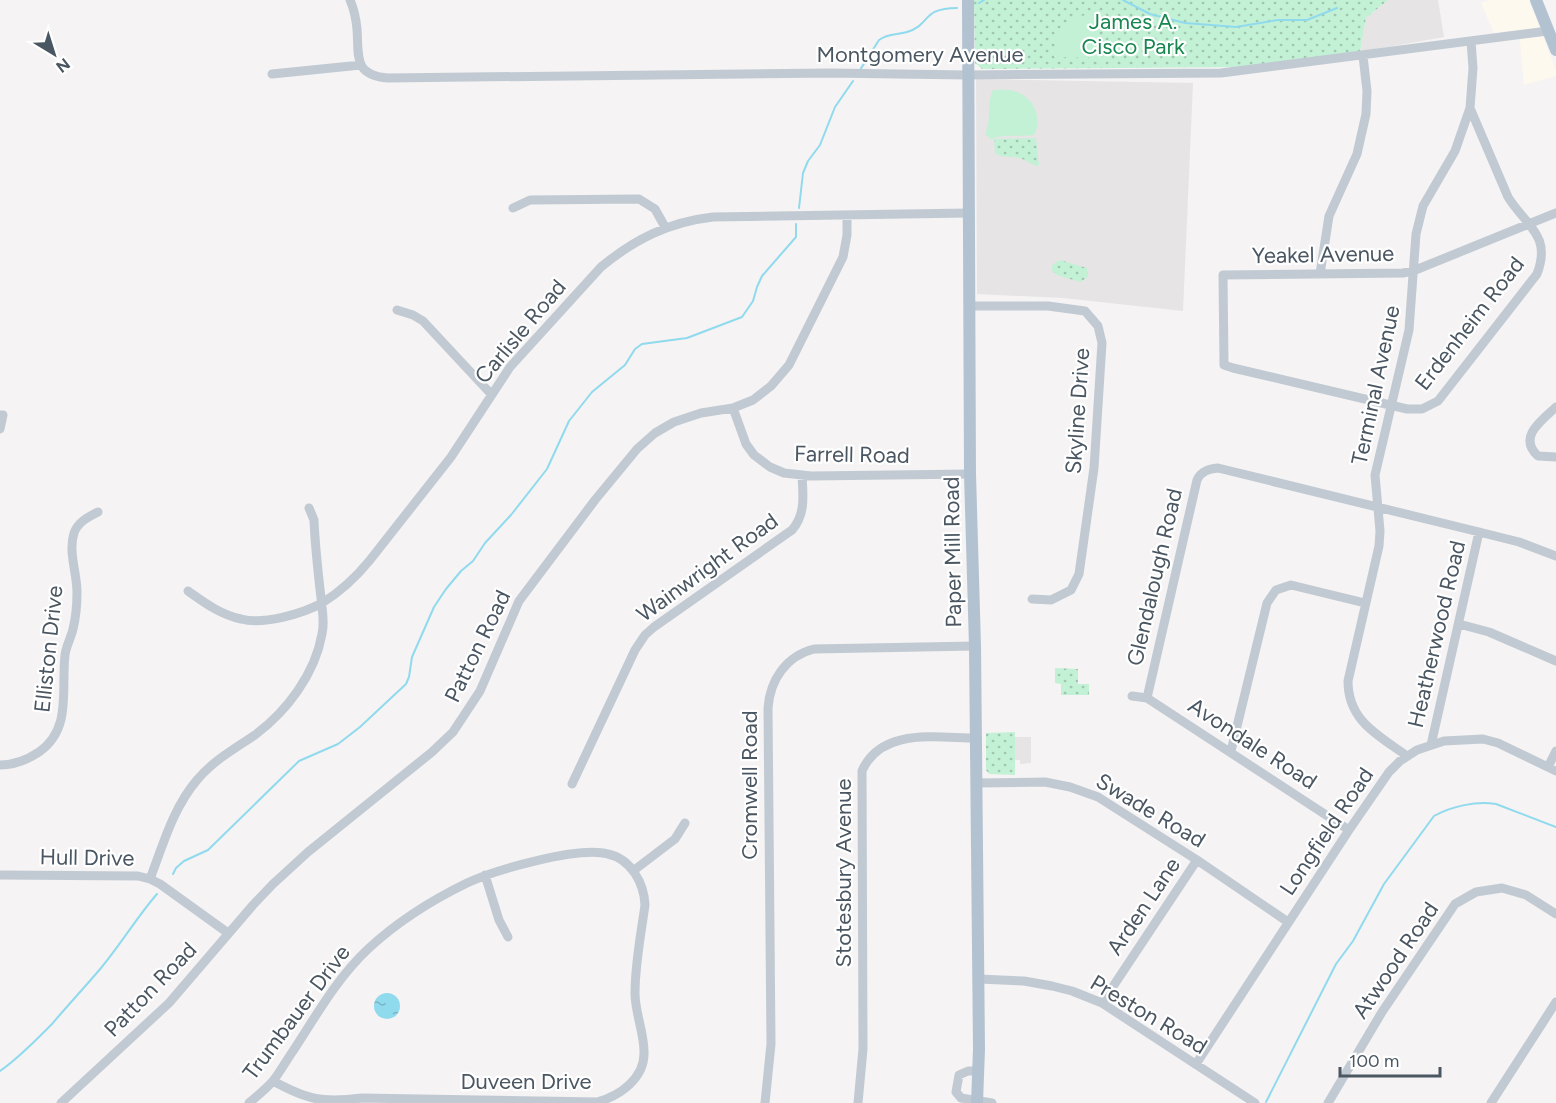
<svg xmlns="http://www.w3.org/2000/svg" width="1556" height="1103" font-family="Figtree,sans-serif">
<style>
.commercial{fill:#fdf9ef}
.education{fill:#e6e4e5}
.park{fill:url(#park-dots)}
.garden{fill:#c3f1d5}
.water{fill:url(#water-ripples)}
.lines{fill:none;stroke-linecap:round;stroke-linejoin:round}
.stream{stroke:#90daee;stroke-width:2}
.minor{stroke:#c1cad2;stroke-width:9}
.major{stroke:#b3c2d1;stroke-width:12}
.labels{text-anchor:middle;stroke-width:4.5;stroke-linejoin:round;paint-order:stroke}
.park-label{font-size:22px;fill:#17864f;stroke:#fff}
.street-label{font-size:22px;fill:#4a5661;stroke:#fff}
</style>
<defs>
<pattern id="park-dots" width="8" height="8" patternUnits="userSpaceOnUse" patternTransform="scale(1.5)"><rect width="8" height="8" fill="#c3f1d5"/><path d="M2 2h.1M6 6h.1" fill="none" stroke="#a0c6b0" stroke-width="1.8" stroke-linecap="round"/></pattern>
<pattern id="water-ripples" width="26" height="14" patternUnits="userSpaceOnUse" patternTransform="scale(1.5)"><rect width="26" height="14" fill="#90daee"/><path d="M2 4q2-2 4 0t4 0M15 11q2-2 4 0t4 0" fill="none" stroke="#78b4c4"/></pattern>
</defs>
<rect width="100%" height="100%" fill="#f5f3f3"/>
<path class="commercial" d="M1488,0H1529L1556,70V76L1524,85L1519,30L1494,33L1481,3Z"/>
<path class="education" d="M1388,0H1438L1444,37L1360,52L1366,18Z
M976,79L1193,83L1183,311L1063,298L977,294Z
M1015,737H1031V763L1020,764V760H1015Z"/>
<path class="park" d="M974,0H1388L1366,18L1360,52L1249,67L982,69L975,63Z
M1036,138L1039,166C1030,165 1027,160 1020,158C1011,156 1004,159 995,153L994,139Z
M1060,260L1087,268L1088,277L1080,282L1057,275L1052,271V265Z
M1055,668L1078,669V684H1089V695H1061V684L1055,683Z
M1015,732V775L989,774L986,770V733Z"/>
<path class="garden" d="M1095,14L1099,53L1104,59L1098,63L1094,58L1054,57L1057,33L1073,17Z
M993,90C1001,90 1009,89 1017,92C1034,98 1043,119 1034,135C1020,137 1004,134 991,139L985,134C992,120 986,104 993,90Z"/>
<path class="water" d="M374 1006a13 13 0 1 1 26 0a13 13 0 1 1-26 0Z"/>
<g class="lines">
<path class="stream" d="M1123,0L1150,14L1185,23L1236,27L1278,20H1307L1337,8
M979,3L984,0
M860,70L879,40C888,33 897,35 907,32C931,25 921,8 957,8
M799,208L803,173L808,161L820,145L835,107L853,81
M173,874L176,868L184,861L208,850L299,761L338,744L360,727L406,684L409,677L412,657L434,607L446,589L461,571L473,561L485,543L511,515L547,469L569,421L592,392L625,365L635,349L642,344L687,338L742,317L753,301L757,287L762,276L796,237V224
M0,1071C19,1058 36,1040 52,1024C68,1005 85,987 101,968C121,944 137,917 157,894
M1266,1102L1336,964L1353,941L1384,884L1434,816C1452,806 1476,801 1496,804L1556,827"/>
<path class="minor" d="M350,0C354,9 356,19 357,29C359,56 353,75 388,78L829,73L968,75L1221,73L1548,31
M272,74L361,65
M1470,108L1508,197C1526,226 1552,235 1537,274L1438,401L1422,409H1407L1233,368L1224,365L1223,275L1403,273L1413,271L1556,213
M513,208L530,200L639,199L655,209L665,227
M1320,274L1329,216L1357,154L1366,114L1367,91L1363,56
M971,306H1048L1085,311L1098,326L1102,343L1094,468L1079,574L1071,590L1051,600L1032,599
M397,310L413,315L423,321L491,394
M1556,407C1542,420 1517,437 1538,456L1556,457
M733,408L746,444L754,455L770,467L784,473L811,476L970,474
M0,415H3L0,429
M188,591C205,603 221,615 241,619C263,625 302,614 322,603C340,592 357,576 370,560L451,457L510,367L601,267C635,239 669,222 713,217L968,213
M1459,624L1489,632L1556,661
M1132,696L1147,698L1349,830
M1147,698L1197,480C1201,471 1209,469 1218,468L1479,532L1519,542L1556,556
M1431,745L1479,532
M1231,751L1267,603L1276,590L1291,585L1365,603
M1407,756C1378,735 1348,721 1348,681L1379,546L1380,531L1375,475L1409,330L1416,234L1423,206L1455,151L1470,108L1473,68L1471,41
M0,765C14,765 27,760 39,752C72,729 61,691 65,655C66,646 71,638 73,629C76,617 77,604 77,592C77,573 68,552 74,533C78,522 88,517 98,512
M1548,767L1556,751
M976,783L1045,782L1070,787L1098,797L1197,860L1288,922
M572,784L635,650L645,635L654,627L792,530C806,514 803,495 802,475
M633,871L675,839L685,823
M0,875L138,876L150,879L160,884L228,933
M485,875L499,920L508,937
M150,879C163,845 173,808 197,780C214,760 234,749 255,735C287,711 315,674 322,634C325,621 322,610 321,598C318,572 315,546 314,520L309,508
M979,979L1024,981L1052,986L1072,991L1102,1003L1255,1103
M1102,1003L1197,860
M1196,1064L1349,830L1389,772L1400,761L1417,750L1444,741L1483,739L1498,743L1556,771
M978,1071H968L959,1075L956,1092L961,1098L992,1103
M61,1103L169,1003L253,905L273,884L308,852L432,752L453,732L480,691L519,601L595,500L637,449L655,433L674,422L701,413L733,408L753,400L771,386L789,365L843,257L847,235V215
M249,1103C257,1096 266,1089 273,1081C280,1072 286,1061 293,1051C316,1016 337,978 368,949C396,923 432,900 467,883C495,870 578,846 608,854C631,859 644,883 645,905C641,934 635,964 635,993C635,1013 644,1032 644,1052C645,1078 620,1096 597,1102L362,1098C322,1103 308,1100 273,1081
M765,1103L771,1044L768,708C770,680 786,656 814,649L975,646
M858,1103L863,1049L862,771C881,727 937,738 976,738
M1328,1103L1382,1012L1455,904L1476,892L1502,888L1526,895L1556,914
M1491,1103L1556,1002"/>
<path class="major" d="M968,0L970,474L975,646L979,1049L977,1103
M1536,0L1556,50"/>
</g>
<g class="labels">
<g class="park-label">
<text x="1133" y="29">James A.<tspan x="1133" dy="25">Cisco Park</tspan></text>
</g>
<g class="street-label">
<text x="920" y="62">Montgomery Avenue</text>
<text transform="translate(1323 254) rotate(-1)" y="8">Yeakel Avenue</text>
<text transform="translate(1469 323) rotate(-52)" y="8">Erdenheim Road</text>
<text transform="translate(520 331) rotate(-50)" y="8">Carlisle Road</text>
<text transform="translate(1375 385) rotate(-78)" y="8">Terminal Avenue</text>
<text transform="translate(1077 411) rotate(-86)" y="8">Skyline Drive</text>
<text transform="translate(852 454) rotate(1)" y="8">Farrell Road</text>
<text transform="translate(952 552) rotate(-91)" y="8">Paper Mill Road</text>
<text transform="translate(707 567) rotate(-36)" y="8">Wainwright Road</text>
<text transform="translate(1154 577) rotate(-77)" y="8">Glendalough Road</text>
<text transform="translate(1436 634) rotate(-77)" y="8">Heatherwood Road</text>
<text transform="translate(477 646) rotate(-64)" y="8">Patton Road</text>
<text transform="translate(48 649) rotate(-84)" y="8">Elliston Drive</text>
<text transform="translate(1253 743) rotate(33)" y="8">Avondale Road</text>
<text transform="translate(749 785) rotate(-90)" y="8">Cromwell Road</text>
<text transform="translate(1151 810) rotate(31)" y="8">Swade Road</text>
<text transform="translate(1326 831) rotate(-56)" y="8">Longfield Road</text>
<text transform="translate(87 857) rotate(1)" y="8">Hull Drive</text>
<text transform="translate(843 873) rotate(-90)" y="8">Stotesbury Avenue</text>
<text transform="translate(1143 906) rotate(-56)" y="8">Arden Lane</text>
<text transform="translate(1395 960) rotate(-56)" y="8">Atwood Road</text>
<text transform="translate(150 989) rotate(-46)" y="8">Patton Road</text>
<text transform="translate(296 1012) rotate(-53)" y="8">Trumbauer Drive</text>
<text transform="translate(1149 1014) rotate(31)" y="8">Preston Road</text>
<text x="526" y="1089">Duveen Drive</text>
</g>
</g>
<g transform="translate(54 54) rotate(142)" stroke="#ffffff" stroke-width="4.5" paint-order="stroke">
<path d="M0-4.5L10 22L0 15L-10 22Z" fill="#4a5661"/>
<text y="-9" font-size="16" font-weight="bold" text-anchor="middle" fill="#4a5661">N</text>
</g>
<path d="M1340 1067v9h100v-9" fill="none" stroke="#4a5661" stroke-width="3"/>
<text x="1349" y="1067" font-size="18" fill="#4a5661" stroke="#ffffff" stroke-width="4.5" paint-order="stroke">100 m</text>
</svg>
